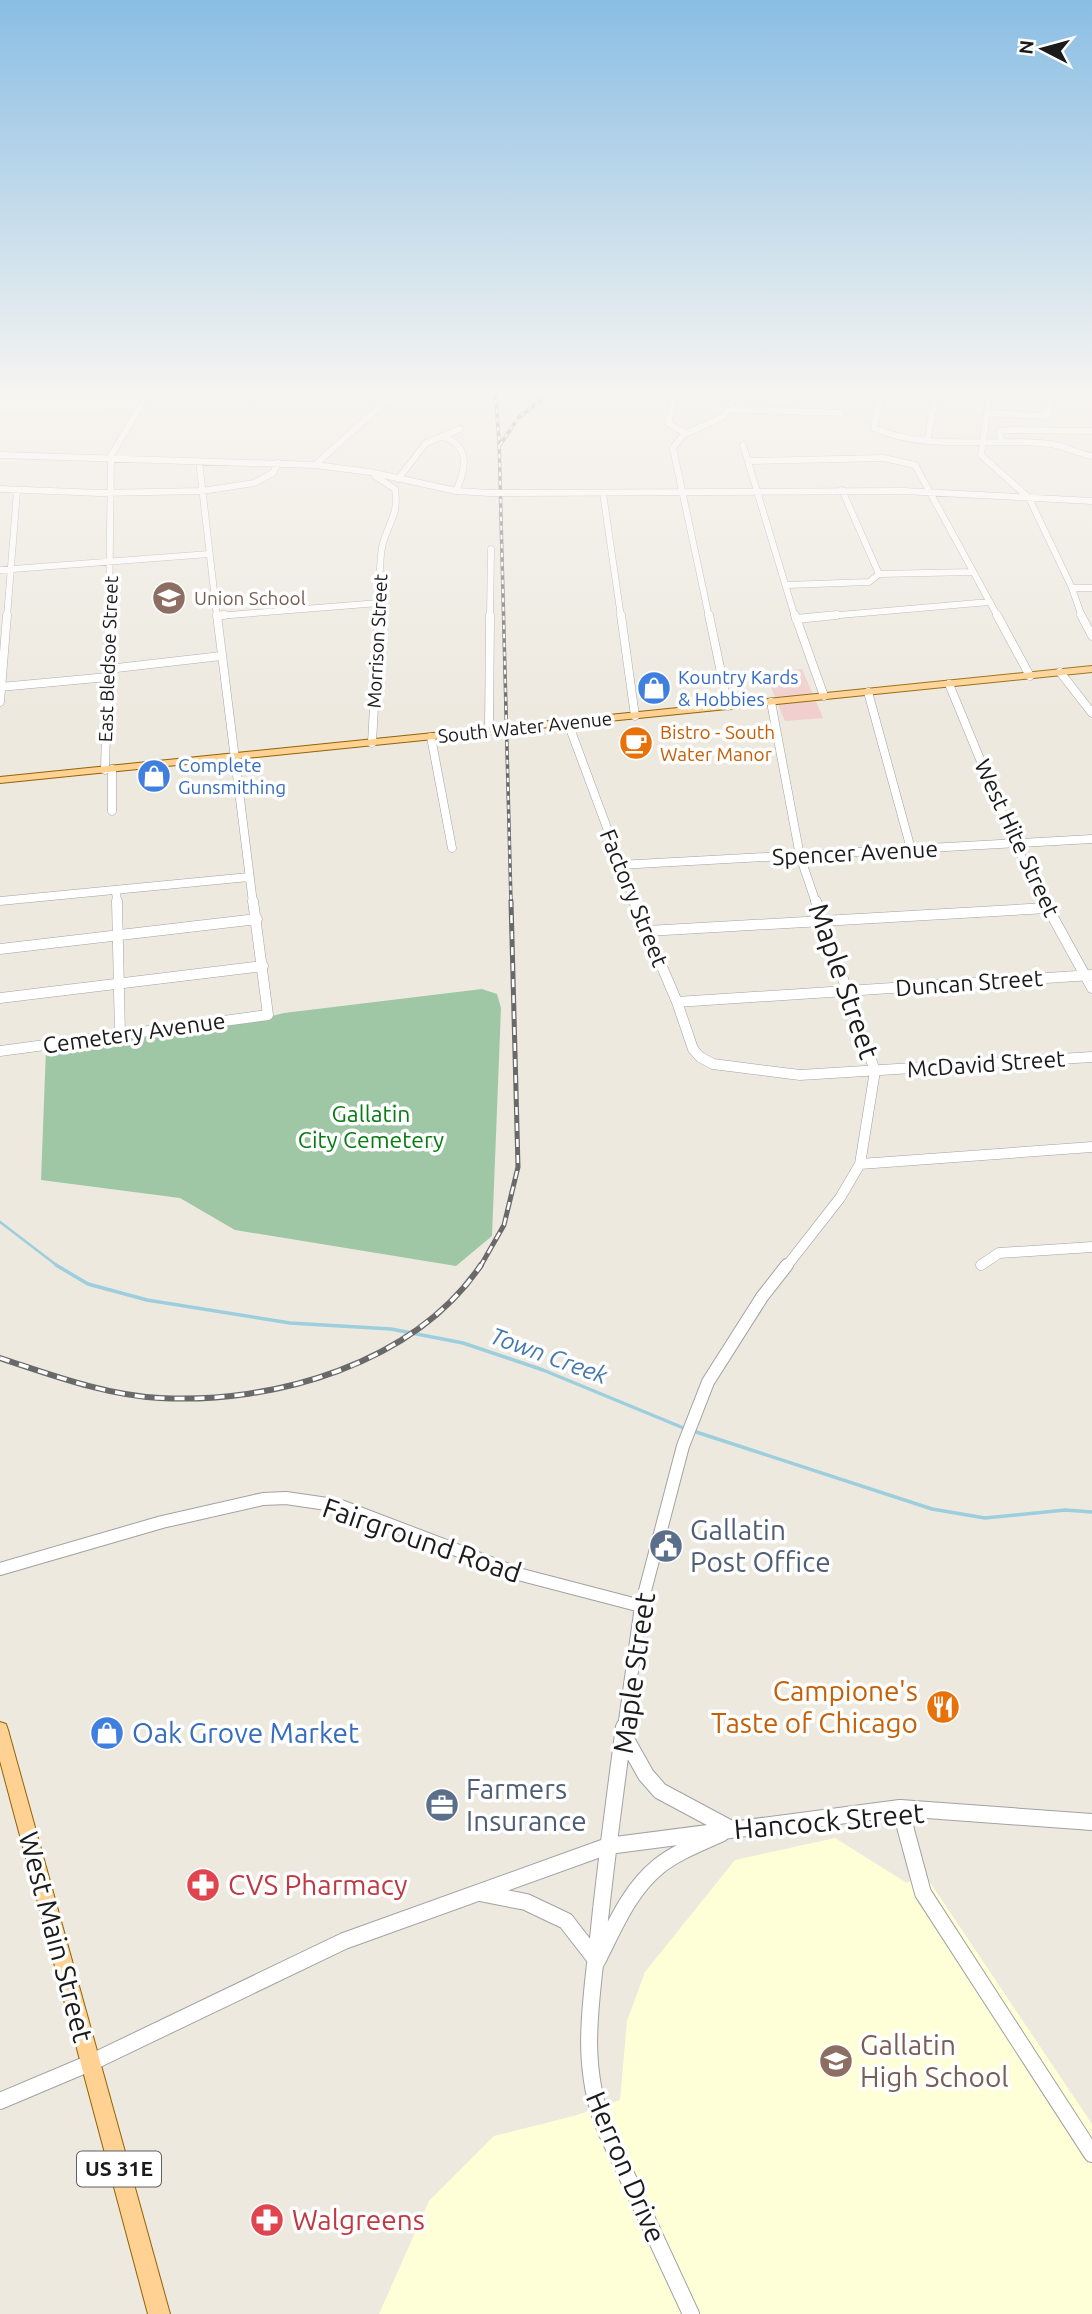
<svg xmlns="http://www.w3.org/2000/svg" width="1092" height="2314" font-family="Ubuntu,sans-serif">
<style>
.commercial{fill:#f0cfcd}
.education{fill:#ffffd7}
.cemetery{fill:#9fc7a6}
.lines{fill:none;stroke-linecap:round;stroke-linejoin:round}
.stream-far1{stroke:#9dcede;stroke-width:2.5}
.stream{stroke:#9dcede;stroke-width:3.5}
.minor-far4-casing{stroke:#a2a2a2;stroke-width:7}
.minor-far3-casing{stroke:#a2a2a2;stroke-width:9}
.minor-far2-casing{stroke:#a2a2a2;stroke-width:11}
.minor-far1-casing{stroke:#a2a2a2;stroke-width:14}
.minor-casing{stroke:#a2a2a2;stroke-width:18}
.major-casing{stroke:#926300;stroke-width:2}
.minor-far4{stroke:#fff;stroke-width:6}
.minor-far3{stroke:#fff;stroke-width:8}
.minor-far2{stroke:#fff;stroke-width:10}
.minor-far1{stroke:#fff;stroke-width:12}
.minor{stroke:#fff;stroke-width:16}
.major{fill:#ffd193;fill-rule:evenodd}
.rail-far2-casing{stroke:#696969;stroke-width:3.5}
.rail-far1-casing{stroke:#696969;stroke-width:5}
.rail-casing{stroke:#696969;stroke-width:6}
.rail-far2{stroke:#fff;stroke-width:2;stroke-dasharray:4.5;stroke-linecap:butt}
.rail-far1{stroke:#fff;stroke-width:2.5;stroke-dasharray:8;stroke-linecap:butt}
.rail{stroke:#fff;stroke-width:3.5;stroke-dasharray:10;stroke-linecap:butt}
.minor-bridge-casing{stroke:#a2a2a2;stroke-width:7;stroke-linecap:butt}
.minor-bridge{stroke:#fff;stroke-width:6}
.labels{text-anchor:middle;stroke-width:7;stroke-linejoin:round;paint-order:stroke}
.far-education-label{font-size:19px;fill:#785e54;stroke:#fff;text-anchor:start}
.far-street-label{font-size:19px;fill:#1b1b1b;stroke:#fff}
.far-shop-label{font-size:19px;fill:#366cbe;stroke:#fff;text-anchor:start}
.far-food-label{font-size:19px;fill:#c56008;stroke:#fff;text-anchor:start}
.shield{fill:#fff;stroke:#5f5f5f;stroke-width:2}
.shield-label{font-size:21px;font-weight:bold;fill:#1b1b1b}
.street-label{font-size:23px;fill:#1b1b1b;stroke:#fff}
.park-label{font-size:23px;fill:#067b11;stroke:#fff}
.water-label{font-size:24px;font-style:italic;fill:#4478ad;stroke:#fff}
.near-street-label{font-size:28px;fill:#1b1b1b;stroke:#fff}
.near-service-label{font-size:28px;fill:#4e5e75;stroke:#fff;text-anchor:start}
.near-food-label{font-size:28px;fill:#c56008;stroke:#fff;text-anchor:end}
.near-shop-label{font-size:28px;fill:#366cbe;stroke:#fff;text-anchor:start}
.near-health-label{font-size:28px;fill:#be3a42;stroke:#fff;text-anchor:start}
.near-education-label{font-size:28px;fill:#785e54;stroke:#fff;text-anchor:start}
</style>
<rect width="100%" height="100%" fill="#ede9df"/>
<path class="commercial" d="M802,669L823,718L785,721L765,673Z"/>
<path class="education" d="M0,391H144L133,409L102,407L98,412H34L0,410Z
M835,1838L907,1883L923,1872L1092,2124V2314H379L429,2201L494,2136L577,2115L620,2100L627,2021L645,1972L735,1860Z"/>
<path class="cemetery" d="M482,989L497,994L501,1008L492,1236L456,1266L235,1230L180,1198L41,1180L46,1049L260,1019L284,1013Z"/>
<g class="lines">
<path class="stream-far1" d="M0,1222L59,1267"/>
<path class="stream" d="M56,1265L88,1284L147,1300L290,1323L391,1329L463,1343L543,1370L686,1429
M693,1431L932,1509L985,1518L1065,1510L1092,1512"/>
<g class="minor-far4-casing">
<path id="minor-far4" d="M676,391L668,423L685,433
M882,391L874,428C928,452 993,437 1051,444C1065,446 1078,454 1092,456
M990,391L981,455L1029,498L1072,588L1082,617
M1015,391L1092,397
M729,409L842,413
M987,413L1041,416L1048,414L1052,394
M442,436C470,446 467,467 456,491
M928,438L936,391
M1001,441L1000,431L1008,430L1092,431
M743,445L795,617
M0,455L315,465L370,472L456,491L490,493
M199,461L217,617
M750,461L884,458L915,465L998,617
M315,465L397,391
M375,476L395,489C399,514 389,522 383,543C378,561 380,597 379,617
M398,479L426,443L460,429
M0,489L100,493L202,491L254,483L273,473L278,463
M842,490L879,574
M513,493L903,491L1092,501
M603,493L621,617
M0,570L209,554
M787,585L869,582L879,574L973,572
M1072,588H1092
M217,616L379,603
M7,617L17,491
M109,617L111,456L149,391
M490,617L491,549
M709,617L673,448L683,435L724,416L738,391
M817,617L989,602"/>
</g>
<g class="minor-far3-casing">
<path id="minor-far3" d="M217,615L253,903
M621,615L635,716
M709,615L728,706
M795,615L824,696
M997,615L1030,676
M1081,615L1092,636
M217,616L224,615
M796,619L837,615
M108,669L221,656
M1060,672L1092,713
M949,684L1015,844L1045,903
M0,687L108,677
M868,692L911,849
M0,702L7,615
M771,702L800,856L816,903
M568,723L635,903
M489,731L490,615
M431,737L452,848
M372,743L379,615
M112,769V811
M105,770L109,615
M619,865L1092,839
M116,890L117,903
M0,901L249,877"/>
</g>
<g class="minor-far2-casing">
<path id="minor-far2" d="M117,901L120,1035
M634,901L677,1002L693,1049L700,1057L713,1064L800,1075L1092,1057
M1044,901L1092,988
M647,931L1047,908
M0,949L257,919
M0,998L263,966
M677,1002L1092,975
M0,1051L268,1015L253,901
M860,1164L1092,1147
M981,1265L999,1253L1092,1247
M786,1267L840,1198L860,1164L875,1071L816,901"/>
</g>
<g class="minor-far1-casing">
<path id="minor-far1" d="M0,1569L162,1522L263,1499L286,1498L341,1506L522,1575L641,1606
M624,1728L641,1606L683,1446L708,1382L762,1297L787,1265"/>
</g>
<g class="minor-casing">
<path id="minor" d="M624,1727C615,1794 606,1861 599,1929C592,1999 578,2061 605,2129L691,2314
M624,1736L646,1775L660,1791L731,1829
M900,1808L923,1893L1092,2154
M480,1893L526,1902L566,1921L597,1961C614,1928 629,1890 659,1866C678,1851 701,1843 722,1833
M0,2101L90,2063L344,1941L608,1846L900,1808L1092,1822"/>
</g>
<g class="major-casing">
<path id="major" d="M1092,666V672L0,783V777Z
M0,1722L6,1724L8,1730L170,2314H148L0,1761Z"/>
</g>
<use href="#minor-far4" class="minor-far4"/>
<use href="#minor-far3" class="minor-far3"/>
<use href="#minor-far2" class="minor-far2"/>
<use href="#minor-far1" class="minor-far1"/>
<use href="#minor" class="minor"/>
<use href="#major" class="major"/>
<g class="rail-far2-casing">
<path id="rail-far2" d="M495,391L499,440L511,903
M500,445L518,418L553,391"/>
</g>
<g class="rail-far1-casing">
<path id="rail-far1" d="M480,1267L504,1225L518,1167L511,901"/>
</g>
<g class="rail-casing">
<path id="rail" d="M0,1358C52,1375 105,1395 160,1398C274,1404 414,1364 481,1265"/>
</g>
<use href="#rail-far2" class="rail-far2"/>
<use href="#rail-far1" class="rail-far1"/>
<use href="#rail" class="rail"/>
<g class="minor-bridge-casing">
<path id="minor-bridge" d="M490,493H513"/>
</g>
<use href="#minor-bridge" class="minor-bridge"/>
</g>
<linearGradient id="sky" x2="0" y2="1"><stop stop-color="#8abee4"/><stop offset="0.55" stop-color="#f7f5f1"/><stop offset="1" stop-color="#f7f5f1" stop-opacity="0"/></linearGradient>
<rect width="1092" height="715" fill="url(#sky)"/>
<defs>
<g id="school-disc" transform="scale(1.75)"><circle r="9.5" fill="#8d6e63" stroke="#fff"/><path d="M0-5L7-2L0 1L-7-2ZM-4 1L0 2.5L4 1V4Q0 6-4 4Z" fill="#fff"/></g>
<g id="shop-disc" transform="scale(1.75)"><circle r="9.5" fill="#3f7fe0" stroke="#fff"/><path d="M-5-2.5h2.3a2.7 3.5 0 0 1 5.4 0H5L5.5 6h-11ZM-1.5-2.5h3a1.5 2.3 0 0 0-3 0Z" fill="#fff"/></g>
<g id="cafe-disc" transform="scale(1.75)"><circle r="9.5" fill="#e8710a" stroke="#fff"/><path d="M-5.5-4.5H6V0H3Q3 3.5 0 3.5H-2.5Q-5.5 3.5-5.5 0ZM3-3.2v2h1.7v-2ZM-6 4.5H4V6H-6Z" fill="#fff"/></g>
<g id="civic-disc" transform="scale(1.75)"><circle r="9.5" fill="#5c6f8a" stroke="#fff"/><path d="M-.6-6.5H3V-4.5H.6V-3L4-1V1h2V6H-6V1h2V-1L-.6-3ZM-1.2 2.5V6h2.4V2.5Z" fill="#fff"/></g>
<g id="restaurant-disc" transform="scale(1.75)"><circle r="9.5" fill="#e8710a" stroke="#fff"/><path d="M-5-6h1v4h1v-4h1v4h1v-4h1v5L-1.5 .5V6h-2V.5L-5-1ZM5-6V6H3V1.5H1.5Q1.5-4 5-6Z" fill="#fff"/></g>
<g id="office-disc" transform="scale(1.75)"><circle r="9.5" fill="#5c6f8a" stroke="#fff"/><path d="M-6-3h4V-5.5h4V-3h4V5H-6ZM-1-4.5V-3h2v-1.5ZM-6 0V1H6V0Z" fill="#fff"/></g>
<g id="pharmacy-disc" transform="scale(1.75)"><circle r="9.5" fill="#e0444e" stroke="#fff"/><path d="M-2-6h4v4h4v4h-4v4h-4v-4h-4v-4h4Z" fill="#fff"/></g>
</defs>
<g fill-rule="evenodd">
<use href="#school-disc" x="169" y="598"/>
<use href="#shop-disc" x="654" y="688"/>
<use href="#cafe-disc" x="636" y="743"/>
<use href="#shop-disc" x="154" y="776"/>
<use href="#civic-disc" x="666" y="1546"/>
<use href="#restaurant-disc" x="943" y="1707"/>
<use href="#shop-disc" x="107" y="1733"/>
<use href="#office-disc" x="442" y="1805"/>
<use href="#pharmacy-disc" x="203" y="1885"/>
<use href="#school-disc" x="836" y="2061"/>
<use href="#pharmacy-disc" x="267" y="2220"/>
</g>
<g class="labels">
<g class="far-education-label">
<text x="194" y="605">Union School</text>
</g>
<g class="far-street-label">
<text transform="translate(377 641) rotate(-87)" y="7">Morrison Street</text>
<text transform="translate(108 659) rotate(-88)" y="7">East Bledsoe Street</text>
<text transform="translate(525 727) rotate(-6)" y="7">South Water Avenue</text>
</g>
<g class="far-shop-label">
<text x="678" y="684">Kountry Kards<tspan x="678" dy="22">&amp; Hobbies</tspan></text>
<text x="178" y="772">Complete<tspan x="178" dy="22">Gunsmithing</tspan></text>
</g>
<g class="far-food-label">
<text x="660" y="739">Bistro - South<tspan x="660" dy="22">Water Manor</tspan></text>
</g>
<rect class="shield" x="77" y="2151.5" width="84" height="35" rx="5"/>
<g class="shield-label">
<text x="119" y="2176">US 31E</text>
</g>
<g class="street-label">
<text transform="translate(1017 838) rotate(65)" y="8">West Hite Street</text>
<text transform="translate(855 853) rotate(-3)" y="8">Spencer Avenue</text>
<text transform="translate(634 898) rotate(68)" y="8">Factory Street</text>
<text transform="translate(969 983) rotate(-4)" y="8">Duncan Street</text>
<text transform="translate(134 1033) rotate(-8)" y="8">Cemetery Avenue</text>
<text transform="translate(986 1064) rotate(-4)" y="8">McDavid Street</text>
</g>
<g class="park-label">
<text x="371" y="1122">Gallatin<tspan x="371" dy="26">City Cemetery</tspan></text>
</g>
<g class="water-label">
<text transform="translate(549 1356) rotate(20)" y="8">Town Creek</text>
</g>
<g class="near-street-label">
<text transform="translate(844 981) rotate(71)" y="10">Maple Street</text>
<text transform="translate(422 1540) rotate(19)" y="10">Fairground Road</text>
<text transform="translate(634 1673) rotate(-82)" y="10">Maple Street</text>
<text transform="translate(829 1821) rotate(-5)" y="10">Hancock Street</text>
<text transform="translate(56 1937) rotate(75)" y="10">West Main Street</text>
<text transform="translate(626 2167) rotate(67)" y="10">Herron Drive</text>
</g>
<g class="near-service-label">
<text x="690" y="1540">Gallatin<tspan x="690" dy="32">Post Office</tspan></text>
<text x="466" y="1799">Farmers<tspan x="466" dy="32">Insurance</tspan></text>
</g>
<g class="near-food-label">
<text x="918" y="1701">Campione's<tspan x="918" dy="32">Taste of Chicago</tspan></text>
</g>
<g class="near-shop-label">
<text x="132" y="1743">Oak Grove Market</text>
</g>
<g class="near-health-label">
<text x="228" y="1895">CVS Pharmacy</text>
<text x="292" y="2230">Walgreens</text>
</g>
<g class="near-education-label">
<text x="860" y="2055">Gallatin<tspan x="860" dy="32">High School</tspan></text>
</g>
</g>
<g transform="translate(1043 49) rotate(276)" stroke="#ffffff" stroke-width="5" paint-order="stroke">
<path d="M0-5L12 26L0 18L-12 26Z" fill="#1b1b1b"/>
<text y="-10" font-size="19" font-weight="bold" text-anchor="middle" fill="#1b1b1b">N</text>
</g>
</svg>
